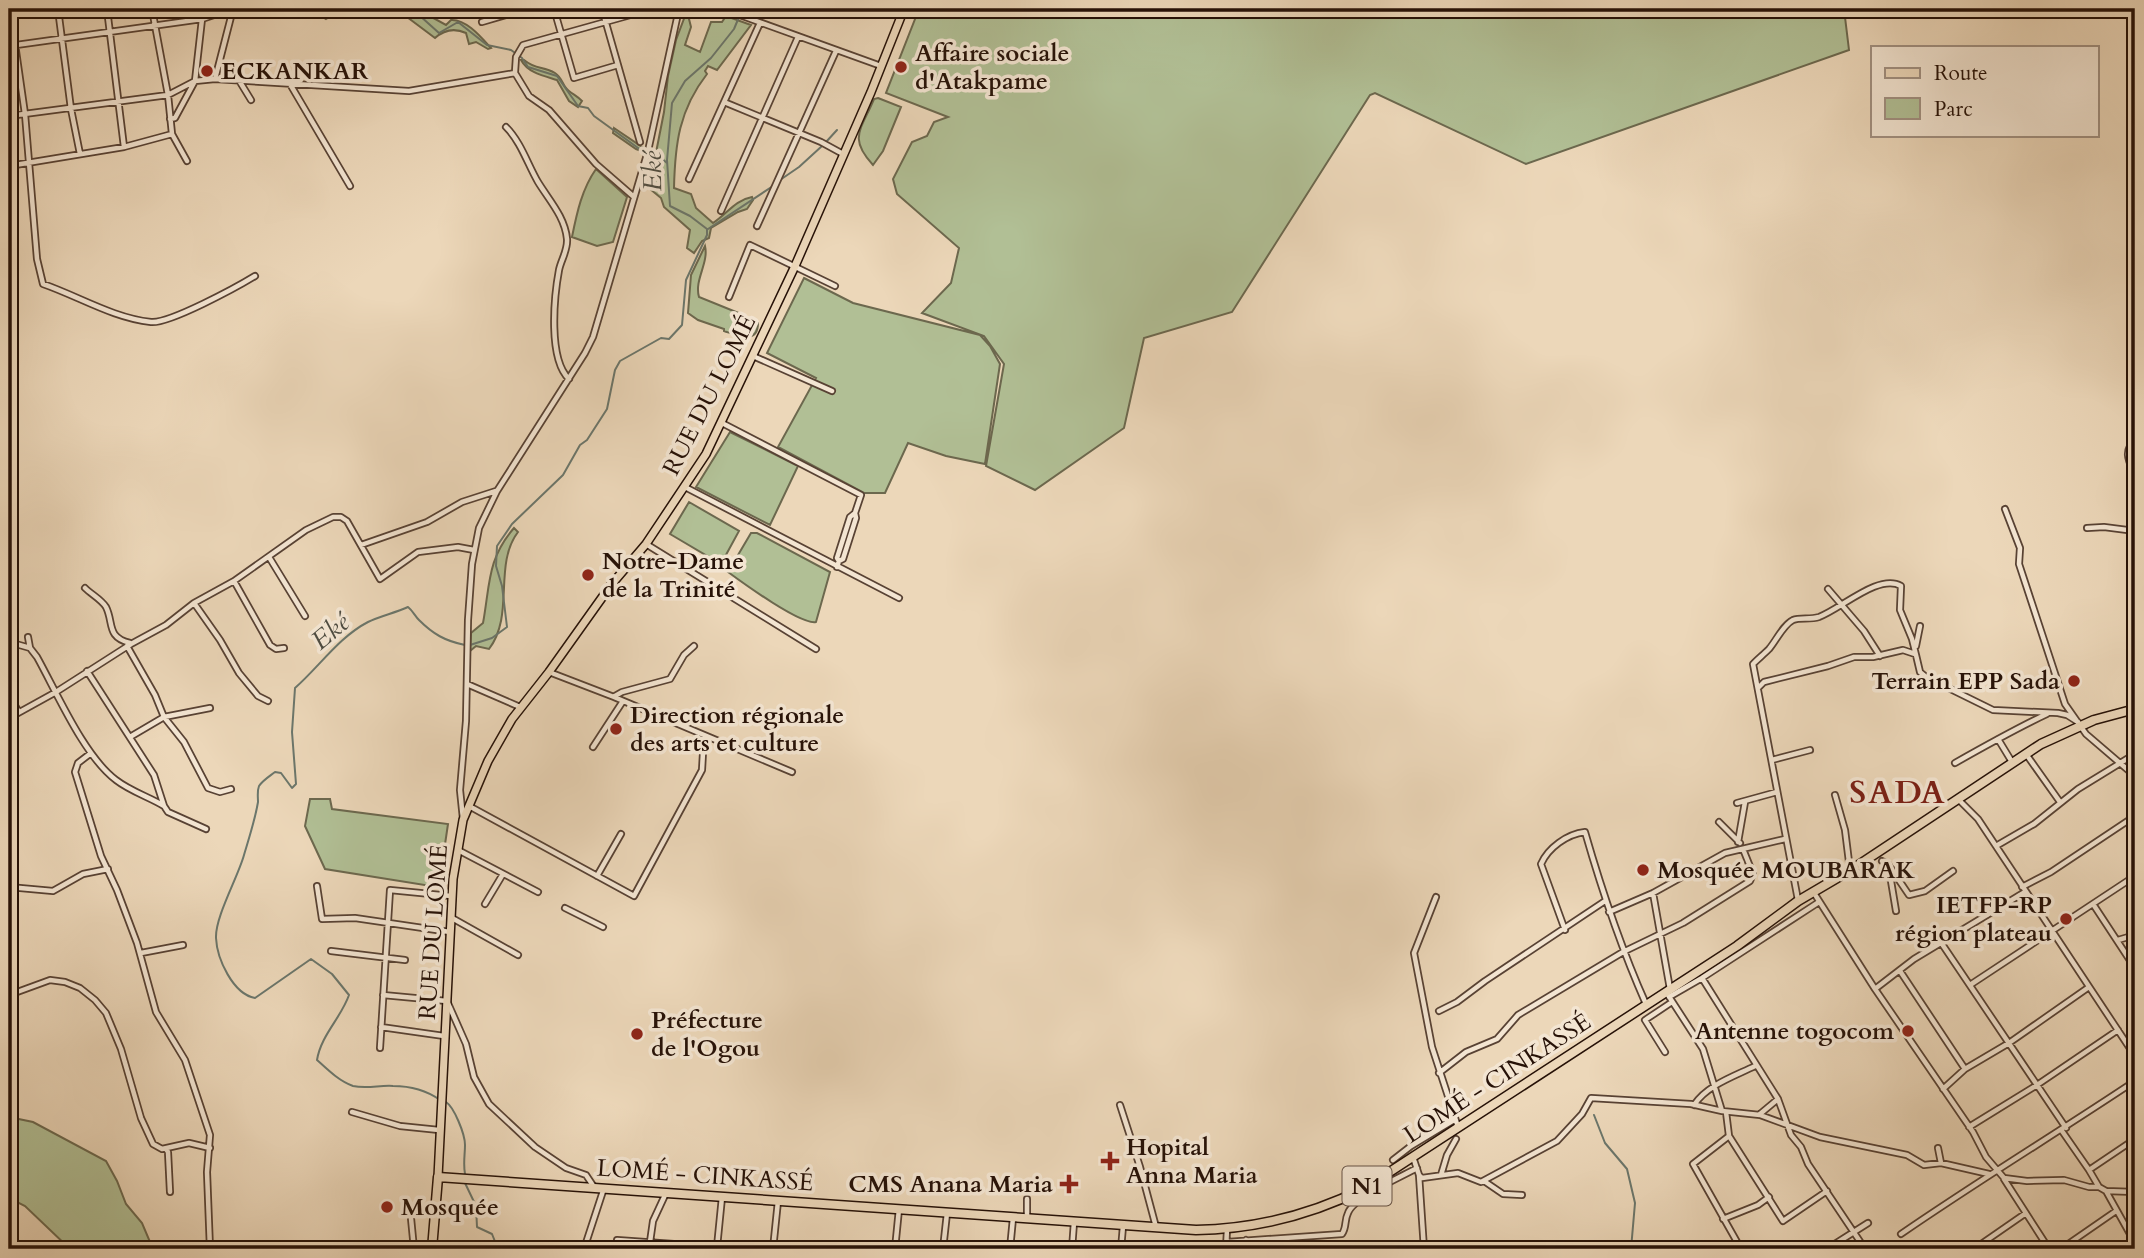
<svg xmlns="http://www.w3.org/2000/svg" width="2144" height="1258" font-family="Cardo,serif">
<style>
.green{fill:#b1bf95;stroke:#6c684e;stroke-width:2}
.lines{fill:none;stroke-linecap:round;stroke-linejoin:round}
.stream{stroke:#6b766b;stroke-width:2}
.street-casing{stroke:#584234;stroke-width:8}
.primary-casing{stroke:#261107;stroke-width:10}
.highway-casing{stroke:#261107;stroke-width:11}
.street{stroke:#f3e5d2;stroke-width:4.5}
.primary{stroke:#ecd7b9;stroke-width:7}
.highway{stroke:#ecd7b9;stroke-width:8}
.poi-dot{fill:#8f2418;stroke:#f3e5d2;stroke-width:2.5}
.labels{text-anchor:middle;stroke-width:7;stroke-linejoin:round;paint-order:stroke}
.shield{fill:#f3e5d2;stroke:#645144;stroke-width:2}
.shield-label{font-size:23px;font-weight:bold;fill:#261107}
.poi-label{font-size:24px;font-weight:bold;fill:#261107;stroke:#f3e5d2;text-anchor:start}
.street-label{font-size:24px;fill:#261107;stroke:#f3e5d2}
.water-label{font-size:26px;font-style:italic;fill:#4e4c41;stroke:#f3e5d2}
.district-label{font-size:32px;font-weight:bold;letter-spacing:2px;fill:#7a1f14;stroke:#f3e5d2}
</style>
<rect width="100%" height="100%" fill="#ecd7b9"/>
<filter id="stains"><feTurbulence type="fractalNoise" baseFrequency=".00286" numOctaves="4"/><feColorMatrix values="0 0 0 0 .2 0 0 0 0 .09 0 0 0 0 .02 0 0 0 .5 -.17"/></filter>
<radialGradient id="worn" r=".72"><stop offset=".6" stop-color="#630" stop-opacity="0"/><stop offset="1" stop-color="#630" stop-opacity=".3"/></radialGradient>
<path class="green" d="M310,9H370L367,11C354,9 337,12 326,19Z
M403,9H417L446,25L451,20C466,19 481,37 491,48L488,49L476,42L469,44L466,33C455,28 444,30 435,38L403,14Z
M919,9H1844L1849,50L1526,164L1375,93L1370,95L1232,312L1144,338L1124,428L1035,490L986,466L1004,364L984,336L922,313L951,283L959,248L897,194L893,179L912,142L927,136L934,122L948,117L886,93Z
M688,15L691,27L685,45L700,52L711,22H722L726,16L751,25L717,70L708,66L705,71L707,74C679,110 675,144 674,188L691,194L696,208L713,223C727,214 735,200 752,197L753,200L747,209L738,212L711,228L709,238L702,241L694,253L687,248L690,230L664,207L661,198L649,188L664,112L668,76L676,40L685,16Z
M521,60H524C536,70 543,66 555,73C563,78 562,86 569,91C574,95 577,96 582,101L578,107L569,101L557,80C544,76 528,73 521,60Z
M878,98L901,107L883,151L873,165C848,138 861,130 874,99Z
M614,128L645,149L644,152L636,149L613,133Z
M596,169L627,197L613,242L597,246L572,237C577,212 582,189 596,169Z
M705,246C709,263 694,280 699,297L741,314V317L758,323C758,345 737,335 724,331V329L698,320L688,313L691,275Z
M804,278L853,303L980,335L990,346L1000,364L985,464L946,456L908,443L885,493H864L778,447L816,378L767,353Z
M730,432L798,466L770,525L696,487Z
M689,502L739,531L721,564L670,534Z
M514,528L518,532C493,565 515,615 489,649L476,646L470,651L471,633L483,623C490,585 487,559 514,528Z
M751,533H757L830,572L816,622C801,625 743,583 728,572Z
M310,799H330L332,809L448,824L439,885L437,887L325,869L305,826Z
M9,1117L33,1122L106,1161L117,1181L126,1204L142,1223L153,1249H70L25,1206L9,1198Z"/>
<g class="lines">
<path class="stream" d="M404,9L419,15L439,33L458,22L487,45L511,50L522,58L528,67L557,76L578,106L588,108L594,116L645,153
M826,142L837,130
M650,155L660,157L667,163
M780,180L799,167L822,146
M708,229L773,186
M470,645L492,638L507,627L502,586L496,566L497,546L512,524L563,475L580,445L587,440L607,409L615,370L620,361L661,338L669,339L682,325L686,280L707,235V229L690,216L670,206L667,160L672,103L685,81L711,58L734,29L739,17
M440,1100C426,1090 411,1086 393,1086C380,1085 367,1089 353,1086C339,1081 328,1070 317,1060C321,1035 341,1018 349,995L332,974L311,959L255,998C233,994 217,959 216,938C215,917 238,877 244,855C249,838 255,820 258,802C258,797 257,791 259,786C263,780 270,776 275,772L281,773L292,788L296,784L292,732L295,688C319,667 339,637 368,622C380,616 395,613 408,607C413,611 415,616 419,620C433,634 445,641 465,645
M446,1102C454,1107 465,1134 465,1145C465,1155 463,1163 465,1174
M1594,1115L1605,1143L1627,1169L1635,1203L1631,1249
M465,1183L476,1206L477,1227L492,1234L498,1249"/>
<g class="street-casing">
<path id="street" d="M10,9L25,114L37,259L43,284C78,296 113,318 151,322C169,324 237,287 255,276
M58,9L71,109L80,154
M107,9L124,147
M152,9L168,95L172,134L187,161
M554,9L574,78L618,65
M602,9L640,142
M723,9L881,66
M482,22L526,9
M9,46L202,19L232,9
M515,72L516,57L523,45L652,9
M215,79L233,9
M240,82L251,100
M290,84L350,186
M724,102L821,142L843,154
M9,116L168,95L195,81L215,79L409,91L515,73L529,96L549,110L596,164L634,197
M170,119L175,118L195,81L202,19
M506,127C521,142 528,165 538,182C549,200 565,217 567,239C568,250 561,260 559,270C554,297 548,359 569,379
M9,166L124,147L172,134
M689,179L760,23
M721,211L798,37
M757,226L836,51
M729,297L750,245L835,286
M753,356L832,391
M722,423L861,495L855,513L850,517L837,558L839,561L837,567
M2135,441C2122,451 2130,463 2135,476
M685,487L899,598
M2005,509L2020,548L2019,564L2065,704L2086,734L2135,776
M2087,528L2104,527L2135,531
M646,544L816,649
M361,545L427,522L462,502L496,491
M269,557L305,616
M839,561L843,559L856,518L855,513
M234,581L270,645L276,649L284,648
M85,588C91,594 102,600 106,607C114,623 106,637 130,643
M1828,589L1864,631L1880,656
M194,603L220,640L239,673L258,696L268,701
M28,637L30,648
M16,644L30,648L37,657C57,693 84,756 116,780C130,791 149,797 164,806L168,812L206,829
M127,646L155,695L164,717L184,742L208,788L220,792L231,789
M1916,646L1920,626
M1916,655L1920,672L1926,677L1993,710L2058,713L2067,715L2078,722
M87,671L154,775L164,806
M549,672L614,697L792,772
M467,684L520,707
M1758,688L1764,682L1828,666L1854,657H1873L1903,650L1915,654
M9,696L19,712
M615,696L622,692L670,679L684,655L694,646
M9,718L56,692L131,644L166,625L194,603L234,581L306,530L333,517H341L347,521L380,579L418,552L458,547L474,550
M130,737L164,717L210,708
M1998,739L2012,762
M593,747L623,701
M91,753L78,763L75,772L101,856L117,890L137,943L156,1012L185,1060L210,1135L207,1172L210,1249
M2026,754L2060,802
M1772,760L1810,750
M1955,763C1985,746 2015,729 2047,714
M1835,795L1845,830L1849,862L1853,867
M1958,799L1978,819L2135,1056
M1737,803L1777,792
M469,806L634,896L702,770L704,735
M463,819L460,790L466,721L468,620L472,564L479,528L497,491L585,353L593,337L648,151L679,9
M1719,822L1740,843
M1738,842L1745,802
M1996,846L2034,824L2078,789L2135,754
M458,850L538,892
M1882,861L1888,864L1909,895L1925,891L1953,871
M1883,862L1891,881L1896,911
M597,876L621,834
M317,886L322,919L355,918L450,932
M9,887L53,891L83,874L108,869
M2022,887L2051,872L2135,816
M1653,893L1670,989
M1814,893L1875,989L1973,1132L1986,1157L2004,1178L2027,1181L2064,1180L2089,1187H2099L2106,1191L2135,1192
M1436,897L1414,953L1432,1047L1458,1127
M1798,900L1753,664C1758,659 1764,654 1769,649C1776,641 1783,625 1793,620C1800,617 1810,620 1819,617C1841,609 1879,573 1901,586L1900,610L1912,639L1916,655
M485,904L503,874
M2093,904L2135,968
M565,908L603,927
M1609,912L1653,893L1725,853L1785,839
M452,918L518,955
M1565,930L1541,864C1548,848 1567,834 1585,832C1602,891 1621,948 1646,1004
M2118,940L2135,935
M1942,944L2066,1128
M331,951L405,960
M141,953L183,945
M1900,971L1965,1069
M1702,978L1778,1099L1791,1135L1801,1147L1808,1164L1865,1249
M1970,985L2135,876
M1875,989L1914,959L2025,892
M9,995L50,980L65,982L80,988L95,1000L106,1013L121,1049L141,1118L153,1144L162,1149L189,1143L210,1148
M383,995L447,1001L466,1044L474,1077L489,1104L535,1147L566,1168L586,1175L594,1187
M1668,995L1703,1049L1722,1111
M1669,997L1702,978L1819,902
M1439,1011L1457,1002L1485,981L1605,901
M381,1027L444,1036
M380,1048L390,890L451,896
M1665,1052L1645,1020L1672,1002
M1439,1073L1466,1052L1497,1039L1518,1015L1623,952L1683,923L1750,881L1753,874L1743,849
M1943,1089L1965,1069L2009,1043L2089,987
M1120,1105L1140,1167L1156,1227
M1694,1105C1707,1085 1735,1076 1755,1066
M352,1112L400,1126L439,1130
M1726,1112L1729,1136L1783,1221L1827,1191
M1760,1114L1778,1099
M1969,1127L2037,1085L2118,1030
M2062,1131L2089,1170
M1729,1136L1693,1164L1741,1249
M1938,1148L1941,1163
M166,1149L168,1152L170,1192
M1413,1157L1419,1175L1424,1249
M1393,1160L1411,1146L1454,1120
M1419,1175L1422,1178L1458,1173L1481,1182L1557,1141L1582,1114L1591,1098L1691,1104L1722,1111L1760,1115L1820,1137L1907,1155L1924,1165L1941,1163L1989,1174
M1441,1175L1447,1155L1456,1139
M2004,1179L2049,1249
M1484,1181L1503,1194L1522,1195
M2099,1187L2089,1170L2135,1139
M2106,1191L2135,1243
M410,1208L414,1249
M1027,1218V1199
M1723,1219L1758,1205L1769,1197
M1901,1234C1978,1181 2057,1133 2135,1081
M617,1240L745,1249
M1246,1240L1257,1249
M650,1242L653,1221L666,1193
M1227,1242L1342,1234C1347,1227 1344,1221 1348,1213C1354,1197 1401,1177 1417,1168
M717,1247L722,1197
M584,1249L604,1188
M773,1249L778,1201
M895,1249L899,1209
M943,1249L947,1213
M1010,1249L1013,1218
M1072,1249L1074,1222
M1121,1249L1123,1226
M1226,1249L1227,1229
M1827,1249L1868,1223
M1974,1249L2026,1213
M2061,1249L2116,1211"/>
</g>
<g class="primary-casing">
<path id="primary" d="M438,1177L453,879L463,820L488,761L512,719L549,672L611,585L646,544L706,454L795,266L871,92L904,9"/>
</g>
<g class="highway-casing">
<path id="highway" d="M432,1249L438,1177L1196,1230C1256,1229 1311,1215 1365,1188L1737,946L1798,901L1854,868L2041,744L2094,720L2135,709"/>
</g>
<use href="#street" class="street"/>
<use href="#primary" class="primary"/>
<use href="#highway" class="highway"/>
</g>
<g class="poi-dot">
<circle cx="901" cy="67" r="7"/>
<circle cx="207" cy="71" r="7"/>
<circle cx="588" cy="575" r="7"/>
<circle cx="2074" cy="681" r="7"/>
<circle cx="616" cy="729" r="7"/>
<circle cx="1643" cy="870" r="7"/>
<circle cx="2066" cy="919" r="7"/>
<circle cx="1908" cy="1031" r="7"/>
<circle cx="637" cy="1034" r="7"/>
<path d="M1106.5 1150.5h7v7h7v7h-7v7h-7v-7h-7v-7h7z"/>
<path d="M1065.5 1173.5h7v7h7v7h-7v7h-7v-7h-7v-7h7z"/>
<circle cx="387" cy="1207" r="7"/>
</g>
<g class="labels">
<rect class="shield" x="1342.5" y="1166.5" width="49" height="39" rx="5"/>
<g class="shield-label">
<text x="1367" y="1194">N1</text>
</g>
<g class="poi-label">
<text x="915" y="61">Affaire sociale<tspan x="915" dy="28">d'Atakpame</tspan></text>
<text x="221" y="79">ECKANKAR</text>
<text x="602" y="569">Notre-Dame<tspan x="602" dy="28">de la Trinité</tspan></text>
<text x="2060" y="689" text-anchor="end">Terrain EPP Sada</text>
<text x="630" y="723">Direction régionale<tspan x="630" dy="28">des arts et culture</tspan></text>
<text x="1657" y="878">Mosquée MOUBARAK</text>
<text x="2052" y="913" text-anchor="end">IETFP-RP<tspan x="2052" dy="28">région plateau</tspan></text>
<text x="651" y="1028">Préfecture<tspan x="651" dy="28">de l'Ogou</tspan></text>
<text x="1894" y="1039" text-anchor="end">Antenne togocom</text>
<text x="1126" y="1155">Hopital<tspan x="1126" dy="28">Anna Maria</tspan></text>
<text x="1053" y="1192" text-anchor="end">CMS Anana Maria</text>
<text x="401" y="1215">Mosquée</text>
</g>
<g class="street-label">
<text transform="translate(709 395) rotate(-63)" y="8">RUE DU LOMÉ</text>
<text transform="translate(433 932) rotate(-86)" y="8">RUE DU LOMÉ</text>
<text transform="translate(1497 1078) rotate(-33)" y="8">LOMÉ - CINKASSÉ</text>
<text transform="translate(705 1175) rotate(4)" y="8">LOMÉ - CINKASSÉ</text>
</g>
<g class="water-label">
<text transform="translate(652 171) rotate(-91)" y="9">Eké</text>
<text transform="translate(330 631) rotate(-40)" y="9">Eké</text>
</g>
<g class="district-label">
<text x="1898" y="803">SADA</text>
</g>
</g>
<rect width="2144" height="1258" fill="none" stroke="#ecd7b9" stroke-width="35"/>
<rect x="10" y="10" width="2123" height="1237" fill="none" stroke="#261107" stroke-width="3.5"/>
<rect x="18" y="18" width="2109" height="1223" fill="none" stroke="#261107" stroke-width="2"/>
<rect x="1871" y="46" width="228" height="91" fill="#f3e5d2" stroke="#a19081" stroke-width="2"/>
<rect x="1885" y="68" width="35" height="10" fill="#ecd7b9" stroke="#a19081" stroke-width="2"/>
<text x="1934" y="80" font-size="21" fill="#261107">Route</text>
<rect x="1885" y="98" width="35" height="21" fill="#b1bf95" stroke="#a19081" stroke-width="2"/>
<text x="1934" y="116" font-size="21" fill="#261107">Parc</text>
<rect width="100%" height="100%" filter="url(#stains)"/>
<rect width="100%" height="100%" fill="url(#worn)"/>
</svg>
